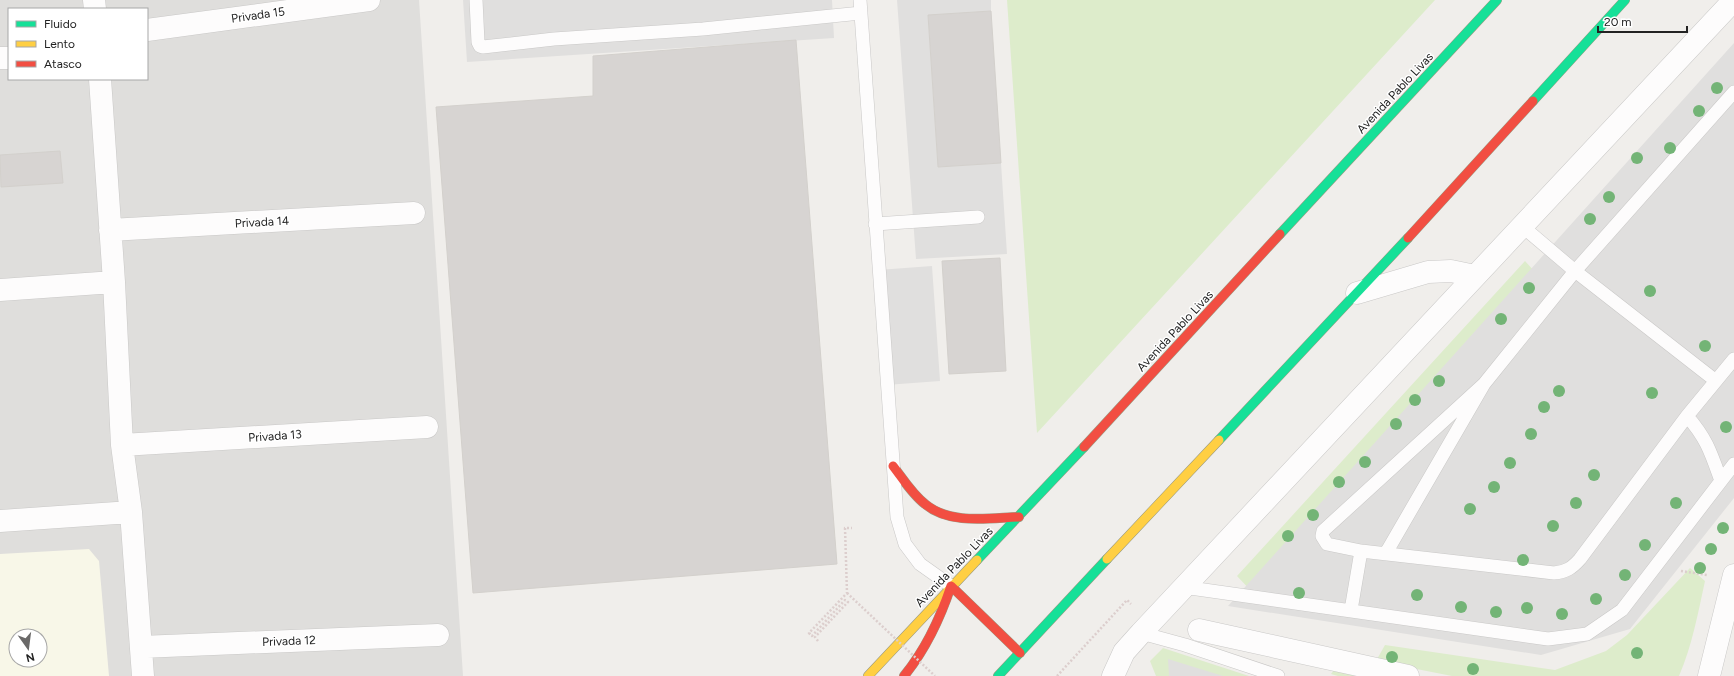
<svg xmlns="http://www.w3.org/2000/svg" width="1734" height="676" font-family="Figtree,sans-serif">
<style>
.residential{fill:#dfdedc;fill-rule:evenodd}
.education{fill:#f8f7e8;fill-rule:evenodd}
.grass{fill:#ddeccb}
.parking{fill:#e0dfde}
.building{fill:#d7d4d2;stroke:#d3d0cc}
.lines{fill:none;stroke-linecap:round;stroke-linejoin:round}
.lane-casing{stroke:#c9c8c7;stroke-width:14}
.street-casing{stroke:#c9c8c7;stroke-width:23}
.fast-casing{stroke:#999a82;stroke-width:10}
.slow-casing{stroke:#999a82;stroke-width:10}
.jam-casing{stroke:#999a82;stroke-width:10}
.path{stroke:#dccecd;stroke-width:2.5;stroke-dasharray:2 2;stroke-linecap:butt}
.lane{stroke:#fdfcfc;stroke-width:13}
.street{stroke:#fdfcfc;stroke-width:22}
.fast{stroke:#16e098;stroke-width:9}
.slow{stroke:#ffcf43;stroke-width:9}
.jam{stroke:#f24e42;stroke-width:9}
.path-bridge{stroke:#dccecd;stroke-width:2.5;stroke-dasharray:2 2;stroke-linecap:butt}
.tree{fill:#73b476}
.labels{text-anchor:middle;stroke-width:3;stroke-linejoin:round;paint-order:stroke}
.street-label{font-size:12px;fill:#222;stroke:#fff}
</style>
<rect width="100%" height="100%" fill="#f0eeeb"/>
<path class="residential" d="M0,0H419L463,676H0ZM9,9H147V79H9ZM16,636H40V660H16Z"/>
<path class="education" d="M89,549L99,561L109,676H0V554ZM16,636H40V660H16Z"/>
<path class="grass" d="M1007,0H1435L1037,433Z
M1525,261L1547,285L1254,594L1237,576Z
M1690,568L1705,581C1698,613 1692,646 1679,676H1452L1376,661L1385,645L1555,670L1606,651L1627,635Z
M1163,648L1249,676H1156L1150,661Z
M1338,665L1371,676H1338L1331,674Z"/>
<path class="parking" d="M463,0H832L834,38L467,62Z
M897,0H991V11L928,16L938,167L1001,163L1007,254L916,259Z
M1734,43V498L1630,629L1541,655L1228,606Z
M932,266L940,381L886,385L878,270Z
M1168,659L1223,676H1169Z"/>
<path class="building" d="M991,11L1001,163L938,167L928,15Z
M796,40L837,564L473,593L436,107L593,96V56Z
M60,151L63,183L1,187L0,155Z
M1000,258L1006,371L949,374L942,261Z"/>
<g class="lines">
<g class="lane-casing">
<path id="lane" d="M476,0L478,42L480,46L483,47L554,39L703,29L861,13
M860,0L897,517L905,544L920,564L951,586
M875,224L978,217
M1522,226L1575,271L1716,381
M1484,384L1323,531L1322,536L1327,544L1361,551L1554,573C1566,572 1572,568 1580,559L1687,416L1734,359
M1687,416C1707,439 1711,453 1721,481
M1386,553L1484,384L1575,271L1734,92
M1183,587L1548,639L1587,634L1622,610L1734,464
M1351,610L1361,551
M1141,633L1185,645L1278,676"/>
</g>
<g class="street-casing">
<path id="street" d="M94,0L95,9
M147,30L369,0
M0,58H9
M100,79L114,282L122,445L131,512L143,676
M110,230L414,213
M0,290L114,282
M1357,293L1428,272L1451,271L1475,276
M122,445L427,427
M0,521L131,512
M1199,630L1408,676
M141,647L438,635
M1113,676L1124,652L1141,633L1734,0
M1709,676L1734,575"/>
</g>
<g class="fast-casing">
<path id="fast" d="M1533,101L1625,0
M1280,234L1497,0
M1219,440L1408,238
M977,560L1084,447
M998,676L1107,559"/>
</g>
<g class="slow-casing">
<path id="slow" d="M1107,559L1219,440
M868,676L977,560"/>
</g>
<g class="jam-casing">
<path id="jam" d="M1408,238L1533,101
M1084,447L1280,234
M893,466C903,479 912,494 925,504C950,525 989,518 1019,517
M904,676C926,649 940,619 951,586L1020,653"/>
</g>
<path class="path" d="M1681,571L1707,575
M818,641L815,637L848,602L845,600L812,636L809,633L847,593L845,528H852
M1057,676L1127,600L1131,604"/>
<use href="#lane" class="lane"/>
<use href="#street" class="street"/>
<use href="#fast" class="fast"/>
<use href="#slow" class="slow"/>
<use href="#jam" class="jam"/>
<path class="path-bridge" d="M847,593L935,676"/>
</g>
<g class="tree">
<circle cx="1717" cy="88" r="6"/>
<circle cx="1699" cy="111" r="6"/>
<circle cx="1670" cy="148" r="6"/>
<circle cx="1637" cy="158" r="6"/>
<circle cx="1609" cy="197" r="6"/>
<circle cx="1590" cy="219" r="6"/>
<circle cx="1529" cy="288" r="6"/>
<circle cx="1650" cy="291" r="6"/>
<circle cx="1501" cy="319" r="6"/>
<circle cx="1705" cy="346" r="6"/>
<circle cx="1439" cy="381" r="6"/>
<circle cx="1559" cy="391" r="6"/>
<circle cx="1652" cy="393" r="6"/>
<circle cx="1415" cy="400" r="6"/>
<circle cx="1544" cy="407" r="6"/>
<circle cx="1396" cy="424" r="6"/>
<circle cx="1726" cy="427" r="6"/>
<circle cx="1531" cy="434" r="6"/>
<circle cx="1365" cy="462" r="6"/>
<circle cx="1510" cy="463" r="6"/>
<circle cx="1594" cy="475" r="6"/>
<circle cx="1339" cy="482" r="6"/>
<circle cx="1494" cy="487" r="6"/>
<circle cx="1576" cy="503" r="6"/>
<circle cx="1676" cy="503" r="6"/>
<circle cx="1470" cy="509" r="6"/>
<circle cx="1313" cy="515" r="6"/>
<circle cx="1553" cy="526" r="6"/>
<circle cx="1723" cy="528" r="6"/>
<circle cx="1288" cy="536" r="6"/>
<circle cx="1645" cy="545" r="6"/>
<circle cx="1711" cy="549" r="6"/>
<circle cx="1523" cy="560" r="6"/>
<circle cx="1700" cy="568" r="6"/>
<circle cx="1625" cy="575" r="6"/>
<circle cx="1299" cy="593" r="6"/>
<circle cx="1417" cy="595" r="6"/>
<circle cx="1596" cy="599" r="6"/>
<circle cx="1461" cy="607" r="6"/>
<circle cx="1527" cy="608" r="6"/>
<circle cx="1496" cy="612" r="6"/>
<circle cx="1562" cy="614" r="6"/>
<circle cx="1637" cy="653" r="6"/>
<circle cx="1392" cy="657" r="6"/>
<circle cx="1473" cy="669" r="6"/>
</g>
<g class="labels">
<g class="street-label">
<text transform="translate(258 15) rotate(-8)" y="4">Privada 15</text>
<text transform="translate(1395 93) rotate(-47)" y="4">Avenida Pablo Livas</text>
<text transform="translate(262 222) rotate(-3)" y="4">Privada 14</text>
<text transform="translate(1175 331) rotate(-47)" y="4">Avenida Pablo Livas</text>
<text transform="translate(275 436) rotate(-4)" y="4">Privada 13</text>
<text transform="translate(954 567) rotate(-46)" y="4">Avenida Pablo Livas</text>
<text transform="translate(289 641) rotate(-2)" y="4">Privada 12</text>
</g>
</g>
<rect x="8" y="8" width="140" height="72" fill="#ffffff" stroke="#a7a7a7"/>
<rect x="16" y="21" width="20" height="6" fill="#16e098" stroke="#a7a7a7"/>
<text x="44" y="28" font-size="12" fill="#222222">Fluido</text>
<rect x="16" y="41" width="20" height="6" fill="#ffcf43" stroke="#a7a7a7"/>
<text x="44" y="48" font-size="12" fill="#222222">Lento</text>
<rect x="16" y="61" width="20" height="6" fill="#f24e42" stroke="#a7a7a7"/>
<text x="44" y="68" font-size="12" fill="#222222">Atasco</text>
<g transform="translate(28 648) rotate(166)"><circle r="19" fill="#ffffff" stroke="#a7a7a7"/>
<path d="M0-3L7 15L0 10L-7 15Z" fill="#6a6968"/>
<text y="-6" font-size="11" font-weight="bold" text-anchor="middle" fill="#222222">N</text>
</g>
<path d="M1598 26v6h89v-6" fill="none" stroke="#222222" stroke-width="2"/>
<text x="1604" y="26" font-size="12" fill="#222222" stroke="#ffffff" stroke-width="3" paint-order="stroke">20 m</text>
</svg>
